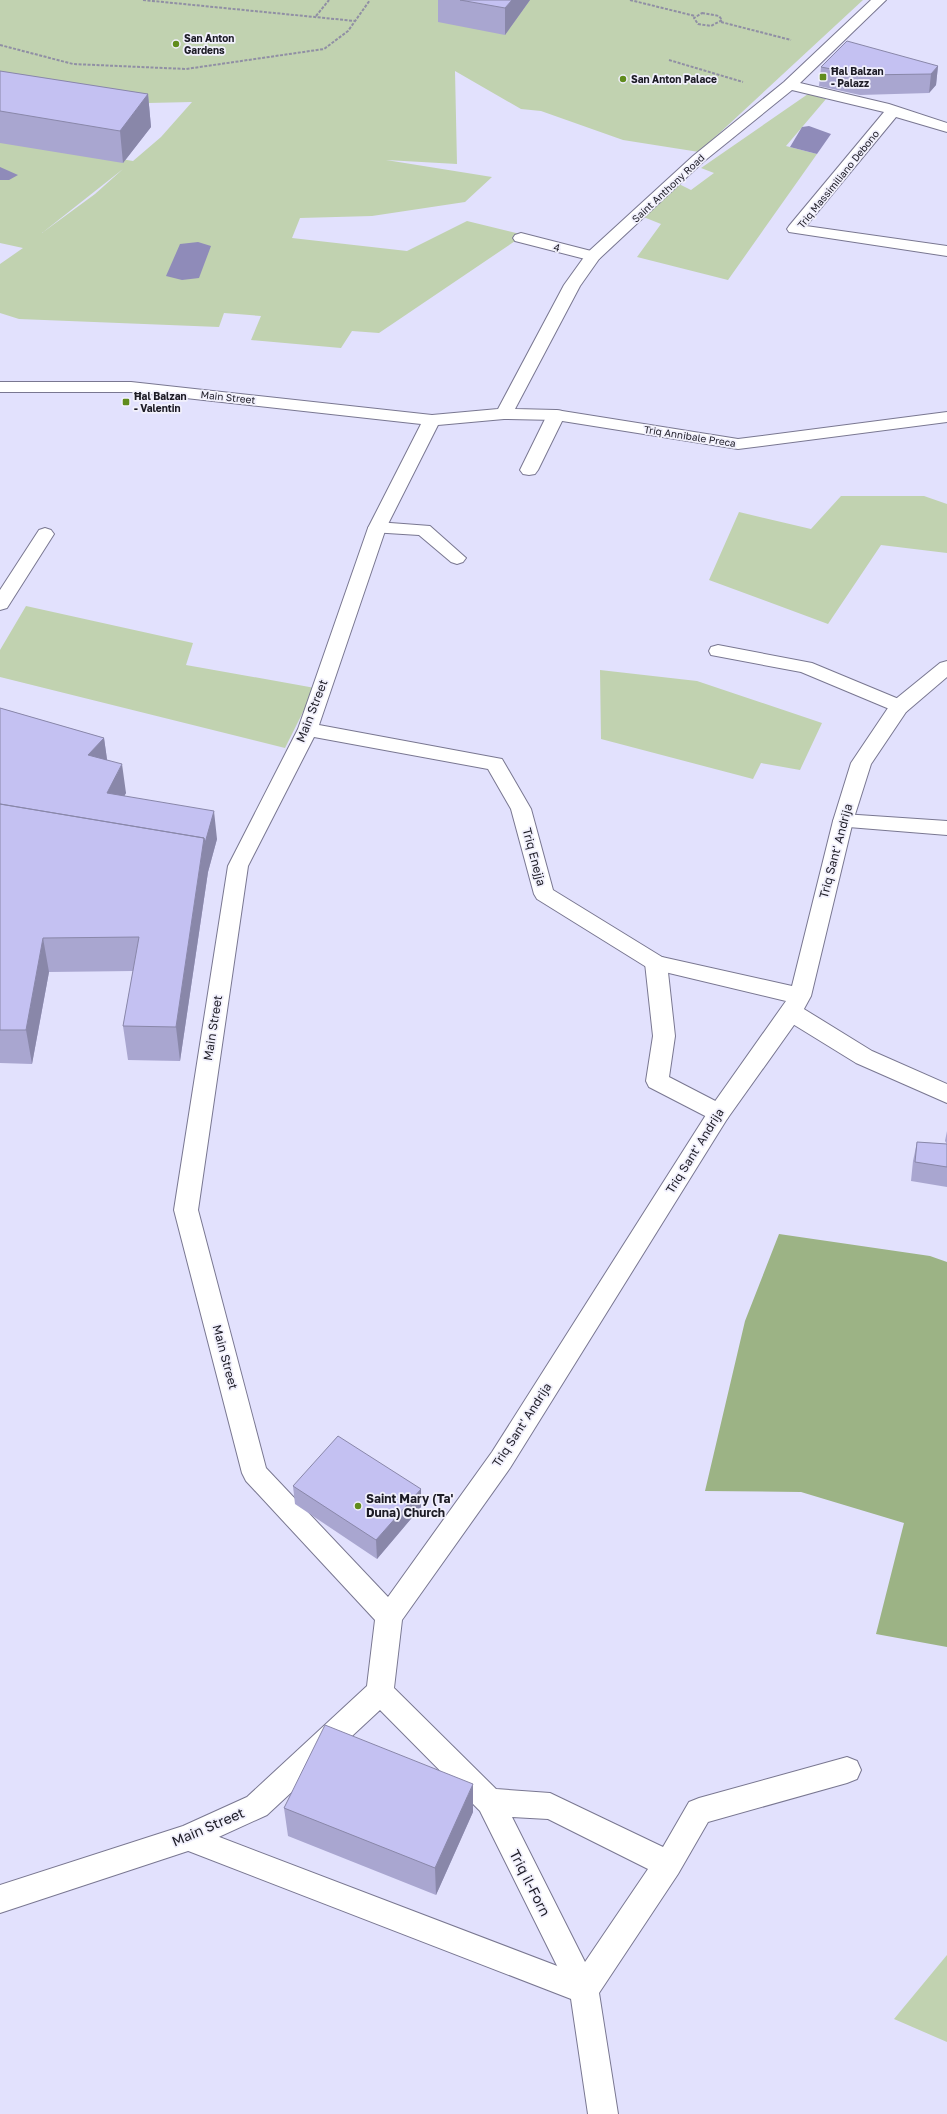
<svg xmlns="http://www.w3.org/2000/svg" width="947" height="2114" font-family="'Golos Text',sans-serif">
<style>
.green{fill:#c1d2b0;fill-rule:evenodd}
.forest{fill:#9cb385}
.water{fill:#8f8bb9}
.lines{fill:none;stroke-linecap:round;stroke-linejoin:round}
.service-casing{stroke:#797791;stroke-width:2}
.minor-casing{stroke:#797791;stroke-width:2}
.path{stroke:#908fa4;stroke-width:2;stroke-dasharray:3 1.5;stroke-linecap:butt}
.service{fill:#fff;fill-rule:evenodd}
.minor{fill:#fff;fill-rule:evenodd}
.wall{fill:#a9a6d0}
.shaded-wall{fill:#8987a9}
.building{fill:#c4c1f2;stroke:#8987a9}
.poi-dot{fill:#608c1d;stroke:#f1f0fc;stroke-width:1.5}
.labels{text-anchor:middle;stroke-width:3.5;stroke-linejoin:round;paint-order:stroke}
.far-poi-label{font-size:10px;font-weight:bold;fill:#1c1b25;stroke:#f1f0fc;text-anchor:start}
.far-street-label{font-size:10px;fill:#1c1b25;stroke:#f1f0fc}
.street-label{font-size:12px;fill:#1c1b25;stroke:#f1f0fc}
.poi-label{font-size:12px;font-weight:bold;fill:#1c1b25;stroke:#f1f0fc;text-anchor:start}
.near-street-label{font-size:14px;fill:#1c1b25;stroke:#f1f0fc}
</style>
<rect width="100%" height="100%" fill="#e2e1fd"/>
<path class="green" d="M0,0H863L699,152L623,140L541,111L521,109L455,71L457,164L386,160L492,177L465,202L372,216L300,218L292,238L407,251L467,221L524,235L379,333L352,331L341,348L251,340L261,316L224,313L219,327L19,319L0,313V264L23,248L0,243V138L133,161L161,137L192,102L60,105L0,88ZM123,169L95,194L42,233Z
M808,94L826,99L786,146L817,154L728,280L637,257L661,224L641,216L677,183L691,190L714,173L701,168Z
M841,496H924L947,504V553L881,545L828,624L709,580L739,512L811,529Z
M26,606L193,643L186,665L315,688L285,748L0,677V650Z
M600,670L697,681L822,723L800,770L761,763L753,779L601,739Z
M947,1955V2042L894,2019Z"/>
<path class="forest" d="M779,1234L930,1256L947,1262V1647L876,1634L904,1523L801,1492L705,1491L745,1321Z"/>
<path class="water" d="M809,126L831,134L817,154L790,147L802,127Z
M0,167L18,175L9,180H0Z
M198,242L211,246L199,278L182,280L166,276L180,244Z"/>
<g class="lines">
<g class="service-casing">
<path id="service" d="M521,233L599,253L601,256L599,259L593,261L515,241L513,238L515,235Z
M556,410L562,411L565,415L538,470L535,474L529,475L523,474L520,470L547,415L550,411Z
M377,522L430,526L466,558L463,562L457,564L451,562L419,535L371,532L368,528L371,524Z
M718,645L812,663L906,702L909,707L906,712L899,713L801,672L711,655L709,651L711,647Z
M843,814L947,821V835L836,826L833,821L836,816Z
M656,955L664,958L667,963L675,1036L669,1077L727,1107L730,1113L727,1119L719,1122L711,1119L649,1087L646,1081L653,1036L645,963L648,958Z
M791,1004L799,1006L872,1051L947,1084V1103L856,1063L783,1018L780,1012L783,1006Z
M188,1825L594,1980L599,1990L594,2000L584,2004L178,1847L174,1838L178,1829Z"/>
</g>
<g class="minor-casing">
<path id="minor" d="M871,0H886L800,83L889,104L947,123V132L896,117L806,226L947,246V256L789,232L787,229L789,226L884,112L792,90L703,162L599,259L580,286L515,409L556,410L738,439L947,412V422L738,449L556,420L504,419L438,425L386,528L319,725L502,759L531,809L553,890L662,957L792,986L833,821L851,763L892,702L940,663L947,661V677L906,712L871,764L853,821L811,996L799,1018L727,1119L510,1468L402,1620L394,1688L496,1789L550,1793L663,1847L689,1802L699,1798L847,1757L857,1761L861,1770L857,1779L847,1783L708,1822L678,1874L599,1993L618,2114H588L570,1992L480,1811L380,1710L267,1815L188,1851L0,1913V1885L183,1826L247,1797L367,1686L375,1620L246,1481L242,1473L174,1210L228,866L298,729L368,528L421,424L131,392H0V382H131L432,415L498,409L564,285L587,253L693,156L784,82ZM314,737L488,769L511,809L534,894L537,899L648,968L786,1001L711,1107L492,1452L388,1597L266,1468L198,1210L248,866ZM512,1817L548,1819L648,1869L585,1962Z
M45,528L51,530L54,534L7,608L0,610V590L39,530Z"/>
</g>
<path class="path" d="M143,0L355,21
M630,0L695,16
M702,13L719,16L722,20L711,26L698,24L694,18Z
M316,16L329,0
M721,22L791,40
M0,45L73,64L186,69L324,49L348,31L370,0
M669,60L743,82"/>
<use href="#service" class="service"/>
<use href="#minor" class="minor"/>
</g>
<path class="wall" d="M438,0H530L505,35L438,22Z
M938,66L936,85L929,93L860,95L819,86L821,67Z
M0,71L148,94L151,127L123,163L0,143Z
M0,708L104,738L107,760L126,793L124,796L217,839L208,872L180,1061L128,1060L123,1026L133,971L49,972L32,1064L0,1063Z
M947,1131V1187L911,1181L913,1161L917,1142L947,1144L945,1141Z
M293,1486L421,1507L377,1559L295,1504Z
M284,1808L473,1812L436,1895L288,1836Z"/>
<path class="shaded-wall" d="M512,0H530L505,35V8Z
M938,66L936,85L929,93L931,74Z
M148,94L151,127L123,163L120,131Z
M104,738L108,766L88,755Z
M122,764L126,793L111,821L107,793Z
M214,811L217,839L208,872L180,1061L176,1027L204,838Z
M43,938L49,972L32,1064L26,1030Z
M421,1489V1507L377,1559L376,1540Z
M473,1784V1812L436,1895L435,1868Z"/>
<path class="building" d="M460,0H512L505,8Z
M847,41L938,66L931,74L862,75L821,67Z
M0,71L148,94L120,131L0,111Z
M0,708L104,738L88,755L122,764L107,793L214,811L205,843L204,838L0,804Z
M0,804L204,838L176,1027L123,1026L139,937L43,938L26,1030H0Z
M917,1142L947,1144V1167L915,1162Z
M338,1436L421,1489L376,1540L293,1486Z
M325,1725L473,1784L435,1868L284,1808Z"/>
<g class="poi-dot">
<circle cx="176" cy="44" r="4"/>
<rect x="819" y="73" width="8" height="8" rx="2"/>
<circle cx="623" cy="79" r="4"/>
<rect x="122" y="398" width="8" height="8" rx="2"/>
<circle cx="358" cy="1506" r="4"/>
</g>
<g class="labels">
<g class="far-poi-label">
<text x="184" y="42">San Anton<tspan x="184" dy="12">Gardens</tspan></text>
<text x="831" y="75">Ħal Balzan<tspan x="831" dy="12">- Palazz</tspan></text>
<text x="631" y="83">San Anton Palace</text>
<text x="134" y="400">Ħal Balzan<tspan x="134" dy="12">- Valentin</tspan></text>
</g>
<g class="far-street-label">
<text transform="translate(838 179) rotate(-51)" y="4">Triq Massimiliano Debono</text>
<text transform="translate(668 188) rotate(-43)" y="4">Saint Anthony Road</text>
<text transform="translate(557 247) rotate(14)" y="4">4</text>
<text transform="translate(228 397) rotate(6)" y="4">Main Street</text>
<text transform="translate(690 436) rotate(9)" y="4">Triq Annibale Preca</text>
</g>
<g class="street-label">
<text transform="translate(312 711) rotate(-69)" y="4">Main Street</text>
<text transform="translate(836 851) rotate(-75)" y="4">Triq Sant' Andrija</text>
<text transform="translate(534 857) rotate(75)" y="4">Triq Enejja</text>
<text transform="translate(213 1028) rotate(-81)" y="4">Main Street</text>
<text transform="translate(695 1151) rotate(-58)" y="4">Triq Sant' Andrija</text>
<text transform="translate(225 1357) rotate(75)" y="4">Main Street</text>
<text transform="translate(522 1425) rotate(-57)" y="4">Triq Sant' Andrija</text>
</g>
<g class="poi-label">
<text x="366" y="1503">Saint Mary (Ta'<tspan x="366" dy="14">Duna) Church</tspan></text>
</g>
<g class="near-street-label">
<text transform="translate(208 1827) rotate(-23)" y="5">Main Street</text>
<text transform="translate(530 1883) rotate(63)" y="5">Triq il-Forn</text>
</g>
</g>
</svg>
